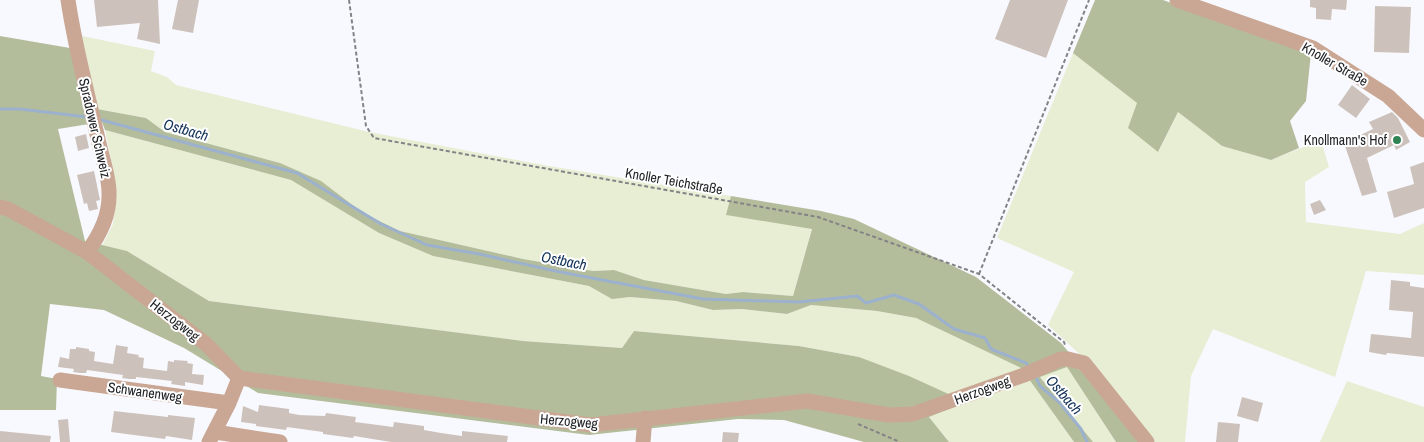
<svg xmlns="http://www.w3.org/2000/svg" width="1424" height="442" font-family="'Archivo Narrow',sans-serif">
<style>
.green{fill:#e7eed4}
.forest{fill:#b4bd9b}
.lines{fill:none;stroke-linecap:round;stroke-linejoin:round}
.stream{stroke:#9cb1cd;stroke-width:3}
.building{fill:#cdc2bb}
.path{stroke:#828387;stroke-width:2;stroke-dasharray:4 2.5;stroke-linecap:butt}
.minor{stroke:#c9a794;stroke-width:15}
.poi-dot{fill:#318354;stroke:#fff;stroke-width:2}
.labels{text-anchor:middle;stroke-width:4;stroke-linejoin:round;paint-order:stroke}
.street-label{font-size:14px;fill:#1f2024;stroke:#fff}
.poi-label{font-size:14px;fill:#1f2024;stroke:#fff;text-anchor:end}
.water-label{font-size:15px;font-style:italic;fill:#123157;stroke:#fff}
</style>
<rect width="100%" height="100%" fill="#f8f9fe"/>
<path class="green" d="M82,36L155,51L151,71L167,77L176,85L369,132L549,166L731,196L727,215L812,228L793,296L743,292L726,294L644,280L614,270L593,271L523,259L400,231L363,213L280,163L165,132L146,118L97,109Z
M1073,53L1138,103L1159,151L1178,112L1222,146L1271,160L1321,140L1329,167L1305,182L1306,222L1400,234L1424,223V275L1366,271L1335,377L1213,329L1191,376L1185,442H1153L1087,361L1048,325L1074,272L997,238Z
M105,130L291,180L379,233L433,256L589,286L612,298L630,297L676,301L713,310L742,309L787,314L811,305L877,311L916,318L1021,368L1074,442H949L929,417L965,402L859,357L799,346L634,331L622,348L523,341L209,301L127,251L102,246L113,224L116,186Z
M1067,367L1074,377L1116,442H1093L1040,376Z
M1347,381L1424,407V442H1320Z"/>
<path class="forest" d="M1095,0H1163L1311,53L1306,101L1290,121L1299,148L1271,160L1222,146L1178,112L1158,152L1128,128L1137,103L1073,53Z
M0,36L70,48L89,124L58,129L85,241L127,251L209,301L523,341L622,348L634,331L799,346L859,357L909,376L966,402L929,417L949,442H864L784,420L738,419L589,435L258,393L184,348L104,310L50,304L41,376L57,379L56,410H0Z
M97,109L146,118L165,132L280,163L321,181L363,213L400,231L523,259L593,271L614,270L644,280L726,294L743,292L793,296L812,229L726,215L731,196L821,211L854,219L976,277L1061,343L1082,368L1140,442H1116L1067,367L1040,377L1093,442H1074L1021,368L916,318L877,311L811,305L787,314L742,309L713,310L676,301L630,297L612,299L589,286L433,256L379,233L291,180L105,130Z"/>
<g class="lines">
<path class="stream" d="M0,109H20L87,117
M98,119L297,173L381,224L427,245L479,254L560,272L703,299L799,302L857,296L866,303L894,295L919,304L954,329L985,338L991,349L1026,363L1030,368
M1035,375L1040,386L1060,403L1081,429L1087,442"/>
</g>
<path class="building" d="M94,0H158L160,44L137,39L140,23L97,27Z
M178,0H199L193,33L172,29Z
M1010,0H1068L1046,58L995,39Z
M1310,0H1347L1346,10L1332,9L1331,20L1316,19V8L1310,7Z
M1375,6L1411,7L1409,53L1374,52Z
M1352,85L1370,99L1356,118L1338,105Z
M1392,112L1398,118L1410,142L1396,150L1394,145L1367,158L1377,192L1362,196L1344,143L1373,129L1369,122Z
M86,134L89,148L78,151L75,137Z
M1424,162V208L1394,218L1387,192L1414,184L1410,167Z
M94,171L100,200L96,201L98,209L89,211L87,203L84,204L77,175Z
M1320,200L1326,210L1314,215L1310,204Z
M1391,280L1410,282V286L1424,288V357L1387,353L1386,355L1369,352L1371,334L1411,338L1413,312L1389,310Z
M116,345L128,347L127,353L139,355L138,357L144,358L143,368L167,371L168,361L174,362V360L188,361L187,363L193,364L192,374L204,375L203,385L185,382V386L171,384L172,381L136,377V379H129L122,378L123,375L87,370L86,373H80L73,372L74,369L58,367L60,357L69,359L70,349H76V347L89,349V351L95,352L94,361L113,364Z
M1242,397L1263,403L1258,422L1237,416Z
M259,405L289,409V413L299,415L325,416L326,413L356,417L355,422L393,427L394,422L424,426V430L441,433L462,436V431L508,436L507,442H391L354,436L353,438L323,434V432L287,427L286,430L256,426V424L241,422L243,406L258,412Z
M114,411L168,417V415L195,418L192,440L166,436L165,439L111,432Z
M68,419L70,442H60L58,420Z
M1218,422L1240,424L1238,442H1216Z
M0,431L51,436L50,442H0Z
M723,432L739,433L738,442H722Z"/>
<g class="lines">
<path class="path" d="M349,0L366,126L374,138L818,217L979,274L1064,342L1065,345
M979,274L1089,0
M858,424L900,442"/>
<path class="minor" d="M68,0C75,48 88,95 99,143C102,157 109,177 109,192C110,214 100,235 87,252
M1177,0L1313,48L1388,96L1424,130
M0,207L8,209L87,252L206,344L239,378L591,425L807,401L889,415L913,414L1024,375L1061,359H1068L1084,363L1147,442
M60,380L229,403
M215,432L280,442
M209,442L229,403L239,378
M643,442L645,418"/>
</g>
<circle class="poi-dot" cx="1397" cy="140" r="5"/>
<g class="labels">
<g class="street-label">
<text transform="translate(1335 64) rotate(30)" y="5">Knoller Straße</text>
<text transform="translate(95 128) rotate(77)" y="5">Spradower Schweiz</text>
<text transform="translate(674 181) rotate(10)" y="5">Knoller Teichstraße</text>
<text transform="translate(175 320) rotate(38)" y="5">Herzogweg</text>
<text transform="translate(982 390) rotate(-20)" y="5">Herzogweg</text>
<text transform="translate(145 392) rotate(8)" y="5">Schwanenweg</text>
<text transform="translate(569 421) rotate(5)" y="5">Herzogweg</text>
</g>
<g class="poi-label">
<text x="1387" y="145">Knollmann's Hof</text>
</g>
<g class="water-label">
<text transform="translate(186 130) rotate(16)" y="5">Ostbach</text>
<text transform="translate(564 261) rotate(11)" y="5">Ostbach</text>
<text transform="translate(1064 395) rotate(49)" y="5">Ostbach</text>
</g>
</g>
</svg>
